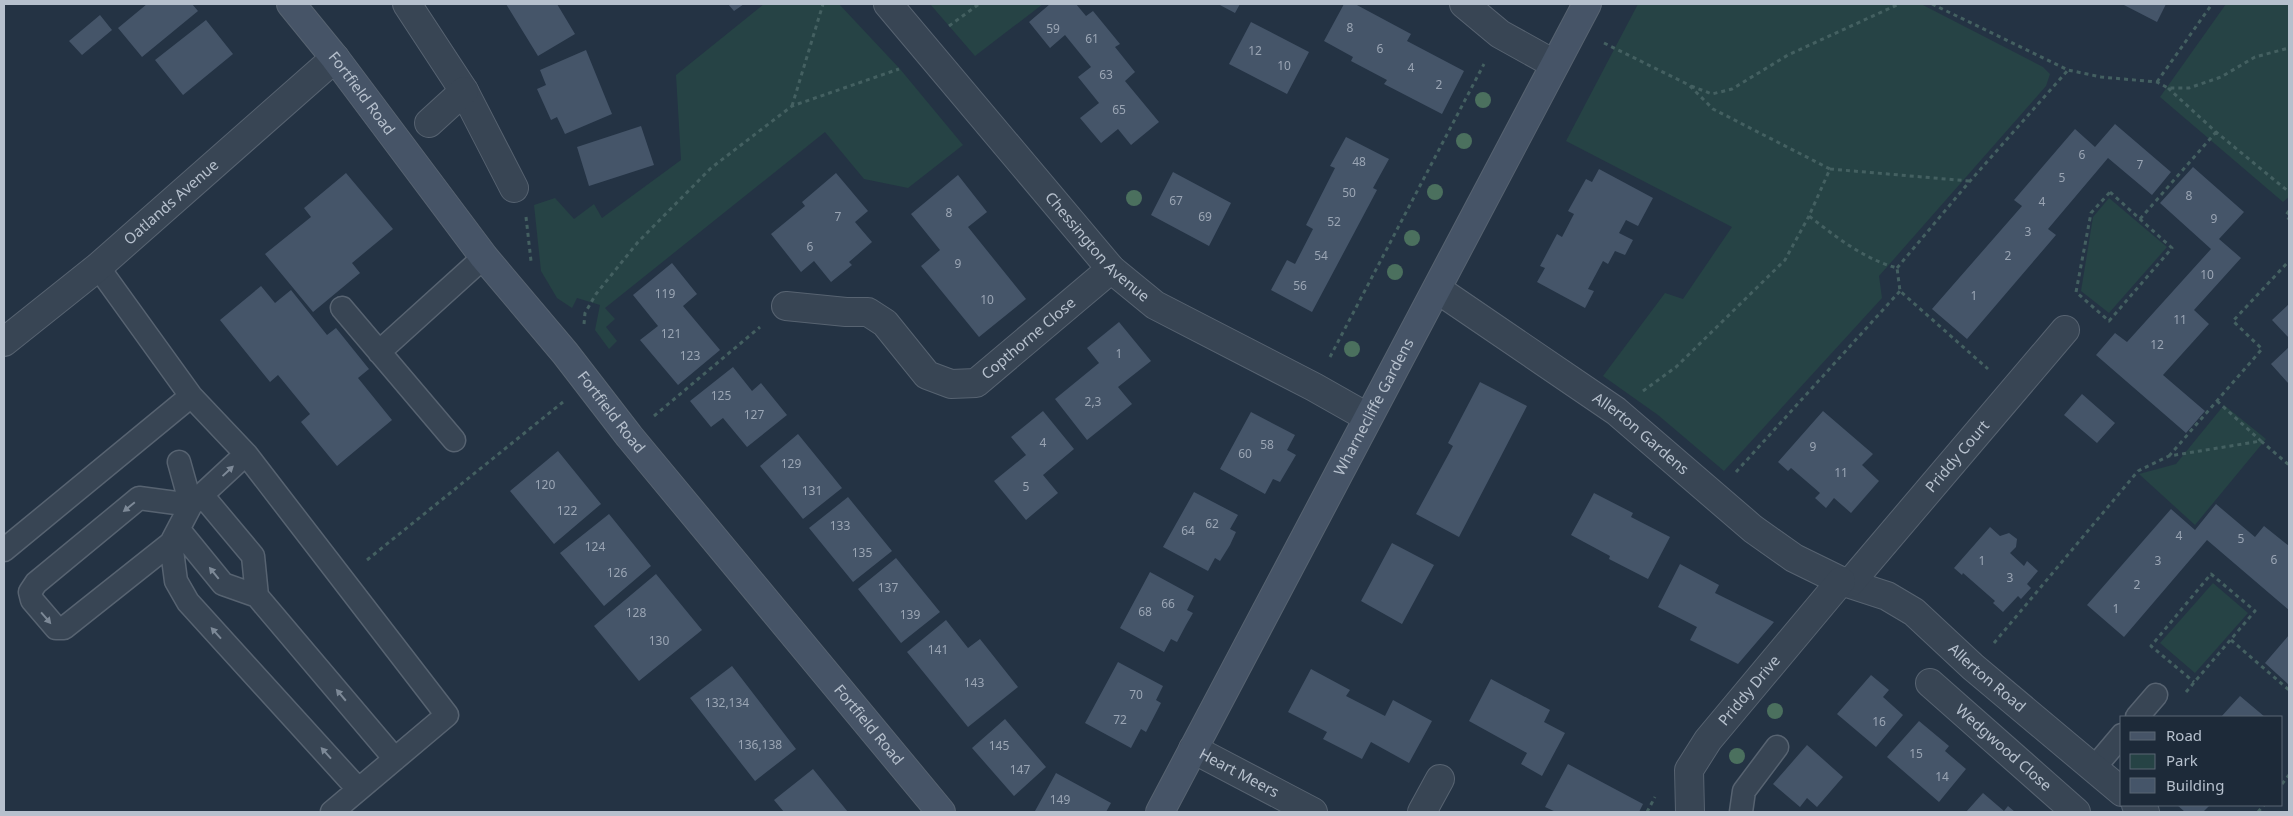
<svg xmlns="http://www.w3.org/2000/svg" width="2293" height="816" font-family="'Noto Sans',sans-serif">
<style>
.green{fill:#264345}
.building{fill:#455569}
.lines{fill:none;stroke-linecap:round;stroke-linejoin:round}
.lane-casing{stroke:#576371;stroke-width:25}
.street-casing{stroke:#576371;stroke-width:30}
.secondary-casing{stroke:#576371;stroke-width:30}
.path{stroke:#446061;stroke-width:3;stroke-dasharray:4 4;stroke-linecap:butt}
.lane{stroke:#384554;stroke-width:22}
.street{stroke:#384554;stroke-width:28}
.secondary{stroke:#465467;stroke-width:28}
.tree{fill:#4b705e}
.oneway{fill:#7d8997}
.labels{text-anchor:middle;stroke-width:4;stroke-linejoin:round;paint-order:stroke}
.number-label{font-size:12px;fill:#9aa5b4}
.street-label{font-size:15px;fill:#b6c0cd;stroke:#1d2a39}
</style>
<rect width="100%" height="100%" fill="#243344"/>
<path class="green" d="M764,4H839L900,69L963,145L908,188L864,179L825,132L605,308L615,319L606,327L617,341L609,349L595,330L600,305L577,298L572,308L557,298L541,271L534,205L555,198L574,219L594,204L602,218L681,160L676,75Z
M930,4H1043L975,56Z
M1638,4H1921L2043,67L2050,74L2046,86L1879,276L1882,298L1724,471L1658,415L1603,376L1665,293L1683,299L1732,227L1566,141Z
M2226,4H2289V197L2283,202L2160,97Z
M2109,198L2167,247L2109,313L2081,291L2093,217Z
M2224,405L2266,439L2195,525L2139,474L2176,464Z
M2213,583L2248,613L2195,673L2160,643Z"/>
<path class="building" d="M147,4H192L198,11L142,57L118,28Z
M506,4H557L575,34L538,56Z
M728,4H744L734,11Z
M1050,4H1076L1086,16L1093,11L1120,44L1115,47L1135,72L1125,81L1159,122L1131,145L1118,129L1101,143L1080,118L1099,103L1078,77L1091,67L1065,35L1050,48L1029,22Z
M1218,4H1240L1235,13Z
M1344,4H1355L1411,34L1407,41L1464,71L1442,114L1384,84L1387,80L1351,61L1353,57L1324,41Z
M2122,4H2166L2157,22Z
M100,15L112,30L82,55L69,41Z
M206,20L233,54L183,95L155,60Z
M1251,22L1309,52L1287,94L1229,64Z
M586,50L612,114L565,134L557,117L551,120L537,89L546,85L540,70Z
M2115,124L2171,172L2152,195L2108,158L2048,229L2056,235L1967,339L1932,309L2022,206L2014,200L2075,129L2095,147Z
M641,126L654,165L589,186L577,147Z
M1346,137L1389,159L1373,188L1377,190L1312,312L1271,290L1287,260L1295,264L1313,229L1306,225L1335,168L1330,166Z
M2193,167L2244,212L2219,239L2241,258L2194,310L2209,324L2163,375L2205,411L2186,433L2096,355L2115,333L2127,342L2211,249L2160,203Z
M1599,169L1653,198L1638,226L1626,220L1619,233L1633,240L1625,255L1615,251L1608,264L1603,261L1588,289L1594,291L1585,308L1537,282L1545,268L1540,266L1557,234L1562,237L1574,214L1568,211L1586,179L1592,182Z
M1173,172L1231,203L1209,246L1151,215Z
M346,173L393,229L352,263L360,273L313,312L265,254L311,217L304,208Z
M836,173L868,211L855,222L872,242L849,262L852,265L831,282L814,261L801,272L771,234L805,206L802,202Z
M958,175L987,212L968,227L1026,299L979,337L921,266L940,250L911,214Z
M672,263L697,294L683,306L720,350L678,385L640,340L658,326L633,295Z
M261,286L275,303L291,290L327,335L336,328L369,369L358,378L392,420L337,466L301,422L310,414L278,375L270,382L220,320Z
M2289,304V338L2272,320Z
M1119,322L1151,361L1118,387L1132,404L1087,440L1055,399L1099,363L1087,348Z
M2289,347V384L2271,364Z
M733,367L752,391L761,383L787,415L747,447L723,418L711,427L690,401Z
M1480,382L1527,406L1459,537L1416,514L1453,446L1448,443Z
M2082,394L2115,423L2097,443L2064,415Z
M1043,411L1074,449L1043,475L1058,493L1026,520L994,481L1026,455L1011,437Z
M1823,411L1873,454L1862,465L1879,481L1851,513L1834,498L1826,508L1815,498L1820,493L1791,468L1788,471L1778,462Z
M1251,412L1295,435L1287,450L1296,455L1280,482L1273,479L1265,494L1220,469Z
M798,434L842,488L803,519L760,466Z
M558,451L601,504L554,544L510,491Z
M1194,492L1238,515L1230,529L1236,532L1230,545L1220,561L1215,558L1208,571L1163,547Z
M1594,493L1633,513L1631,517L1670,537L1648,579L1609,559L1610,556L1571,535Z
M848,497L892,551L853,582L809,528Z
M2216,504L2255,537L2264,526L2289,546V610L2207,540L2124,637L2087,605L2171,509L2195,530Z
M609,514L651,566L604,606L560,553Z
M1990,527L2000,536L2009,533L2017,539L2016,547L2010,553L2024,566L2027,561L2038,571L2027,584L2031,588L2021,599L2018,596L2003,612L1993,603L1995,601L1963,573L1962,575L1954,568Z
M1392,543L1434,565L1402,624L1361,601Z
M896,558L940,612L901,643L858,589Z
M1680,564L1719,585L1715,593L1774,622L1738,664L1690,640L1697,627L1658,607Z
M1150,572L1194,596L1187,610L1193,613L1186,625L1177,642L1171,639L1164,652L1120,628Z
M656,574L702,630L639,681L594,626Z
M946,620L968,648L980,639L1018,687L968,727L907,652Z
M2289,635V685L2265,663Z
M1118,662L1163,686L1156,700L1161,703L1146,732L1141,729L1131,748L1085,723Z
M732,666L796,749L755,781L690,698Z
M1311,669L1350,690L1346,696L1385,716L1393,700L1432,721L1409,763L1371,742L1362,759L1323,739L1327,732L1288,712Z
M1871,675L1889,690L1883,697L1903,715L1876,747L1837,714Z
M1491,679L1550,710L1544,722L1565,733L1542,776L1521,764L1527,753L1469,721Z
M2240,696L2265,717H2221Z
M1005,719L1046,767L1014,796L972,748Z
M1919,721L1949,746L1945,751L1966,769L1939,802L1887,757Z
M1807,745L1843,777L1817,807L1807,798L1800,807L1773,784Z
M1568,764L1643,804L1639,812H1556L1545,807Z
M813,769L834,795L848,812H784L774,800Z
M1056,773L1111,803L1106,812L1035,811Z
M1983,793L2004,811L2008,806L2015,812H1966Z
M2177,805H2210L2203,812H2185Z"/>
<g class="lines">
<g class="lane-casing">
<path id="lane" d="M98,267L191,396L246,454L447,715L332,812
M342,308L454,440
M379,352L484,257
M246,454L191,505L171,543L176,581L188,602L358,789
M202,495L253,556L257,596
M179,530L223,584L257,596L395,759
M171,543L64,628H56L32,600L30,592L36,583L139,498L191,505L179,462
M4,550L191,396
M2137,717L2156,695
M2094,768L2122,735
M1741,812L1744,791L1777,747"/>
</g>
<g class="street-casing">
<g id="street">
<path d="M407,4L464,91L514,188"/>
<path id="s1" d="M888,4L1111,269L1155,305L1314,387L1367,417"/>
<path d="M1464,4L1500,34L1554,64"/>
<path d="M429,123L464,91"/>
<path id="s2" d="M1437,289L1616,411L1753,529L1794,558L1841,581L1887,596L1914,612L1973,667L2122,792"/>
<path id="s3" d="M786,306L846,312H868L885,323L927,375L951,384L976,383L1111,269"/>
<path id="s4" d="M4,342L98,267L335,58"/>
<path id="s5" d="M1850,583L2065,330"/>
<path id="s6" d="M1930,683L2076,812"/>
<path id="s7" d="M1193,749L1313,812"/>
<path d="M2136,805L2145,812"/>
<path d="M1422,812L1440,779"/>
<path id="s8" d="M1690,812L1689,770L1708,740L1841,581"/>
</g>
</g>
<g class="secondary-casing">
<g id="secondary">
<path id="s9" d="M291,4L335,58L484,257L565,353L629,436L941,812"/>
<path id="s10" d="M1160,812L1587,4"/>
</g>
</g>
<path class="path" d="M1932,4L2068,70L2101,77L2157,82L2168,88H2189L2221,77L2255,57L2289,48
M949,26L979,4
M1604,43L1689,85L1713,109L1830,169L1809,216C1836,237 1864,259 1897,268L1900,291L1988,369
M2157,82L2212,4
M1691,86L1712,94L1732,89L1788,55L1899,4
M2168,88L2216,132L2289,192
M792,106L823,4
M1830,169L1969,181
M2110,192L2172,248L2109,321L2076,292L2091,213Z
M2289,211L2286,215L2289,219
M526,217L531,261
M2140,219L2216,132
M1897,268L1970,181L2068,70
M584,324L585,313L596,294L638,242L711,168L792,106L899,69
M1330,357L1484,64
M1643,391L1676,367L1785,260L1809,216
M2217,401L2261,441
M654,416L760,327
M2169,456L2262,349L2233,321L2289,261
M1736,472L1900,291
M367,560L563,402
M2231,640L2289,690
M1994,643L2138,471L2169,456L2261,441L2289,465
M2186,692C2209,665 2232,638 2255,611L2211,574L2151,646L2194,682
M2282,784L2289,775
M1647,812L1655,797
M2258,812L2264,805"/>
<use href="#lane" class="lane"/>
<use href="#street" class="street"/>
<use href="#secondary" class="secondary"/>
</g>
<g class="tree">
<circle cx="1483" cy="100" r="8"/>
<circle cx="1464" cy="141" r="8"/>
<circle cx="1435" cy="192" r="8"/>
<circle cx="1134" cy="198" r="8"/>
<circle cx="1412" cy="238" r="8"/>
<circle cx="1395" cy="272" r="8"/>
<circle cx="1352" cy="349" r="8"/>
<circle cx="1775" cy="711" r="8"/>
<circle cx="1737" cy="756" r="8"/>
</g>
<defs><path id="oneway-solid" d="M-6-.8H1V-3.2L6.5 0L1 3.2V.8H-6Z" transform="scale(1.25)"/></defs>
<g class="oneway">
<use href="#oneway-solid" transform="translate(228 471) rotate(-43)"/>
<use href="#oneway-solid" transform="translate(129 507) rotate(141)"/>
<use href="#oneway-solid" transform="translate(214 573) rotate(-129)"/>
<use href="#oneway-solid" transform="translate(46 618) rotate(49)"/>
<use href="#oneway-solid" transform="translate(216 633) rotate(-132)"/>
<use href="#oneway-solid" transform="translate(341 695) rotate(-130)"/>
<use href="#oneway-solid" transform="translate(326 753) rotate(-132)"/>
</g>
<g class="labels">
<g class="number-label">
<text x="1350" y="32">8</text>
<text x="1053" y="33">59</text>
<text x="1092" y="43">61</text>
<text x="1380" y="53">6</text>
<text x="1255" y="55">12</text>
<text x="1284" y="70">10</text>
<text x="1411" y="72">4</text>
<text x="1106" y="79">63</text>
<text x="1439" y="89">2</text>
<text x="1119" y="114">65</text>
<text x="2082" y="159">6</text>
<text x="1359" y="166">48</text>
<text x="2140" y="169">7</text>
<text x="2062" y="182">5</text>
<text x="1349" y="197">50</text>
<text x="2189" y="200">8</text>
<text x="1176" y="205">67</text>
<text x="2042" y="206">4</text>
<text x="949" y="217">8</text>
<text x="838" y="221">7</text>
<text x="1205" y="221">69</text>
<text x="2214" y="223">9</text>
<text x="1334" y="226">52</text>
<text x="2028" y="236">3</text>
<text x="810" y="251">6</text>
<text x="1321" y="260">54</text>
<text x="2008" y="260">2</text>
<text x="958" y="268">9</text>
<text x="2207" y="279">10</text>
<text x="1300" y="290">56</text>
<text x="665" y="298">119</text>
<text x="1974" y="300">1</text>
<text x="987" y="304">10</text>
<text x="2180" y="324">11</text>
<text x="671" y="338">121</text>
<text x="2157" y="349">12</text>
<text x="1119" y="358">1</text>
<text x="690" y="360">123</text>
<text x="721" y="400">125</text>
<text x="1093" y="406">2,3</text>
<text x="754" y="419">127</text>
<text x="1043" y="447">4</text>
<text x="1267" y="449">58</text>
<text x="1813" y="451">9</text>
<text x="1245" y="458">60</text>
<text x="791" y="468">129</text>
<text x="1841" y="477">11</text>
<text x="545" y="489">120</text>
<text x="1026" y="491">5</text>
<text x="812" y="495">131</text>
<text x="567" y="515">122</text>
<text x="1212" y="528">62</text>
<text x="840" y="530">133</text>
<text x="1188" y="535">64</text>
<text x="2179" y="540">4</text>
<text x="2241" y="543">5</text>
<text x="595" y="551">124</text>
<text x="862" y="557">135</text>
<text x="2274" y="564">6</text>
<text x="1982" y="565">1</text>
<text x="2158" y="565">3</text>
<text x="617" y="577">126</text>
<text x="2010" y="582">3</text>
<text x="2137" y="589">2</text>
<text x="888" y="592">137</text>
<text x="1168" y="608">66</text>
<text x="2116" y="613">1</text>
<text x="1145" y="616">68</text>
<text x="636" y="617">128</text>
<text x="910" y="619">139</text>
<text x="659" y="645">130</text>
<text x="938" y="654">141</text>
<text x="974" y="687">143</text>
<text x="1136" y="699">70</text>
<text x="727" y="707">132,134</text>
<text x="1120" y="724">72</text>
<text x="1879" y="726">16</text>
<text x="760" y="749">136,138</text>
<text x="999" y="750">145</text>
<text x="1916" y="758">15</text>
<text x="1020" y="774">147</text>
<text x="1942" y="781">14</text>
<text x="1060" y="804">149</text>
</g>
<g class="street-label">
<text dy="5" stroke="none"><textPath href="#s9" startOffset="114">Fortfield Road</textPath></text>
<text dy="5" stroke="none"><textPath href="#s4" startOffset="218">Oatlands Avenue</textPath></text>
<text dy="5" stroke="none"><textPath href="#s1" startOffset="321">Chessington Avenue</textPath></text>
<text dy="5" stroke="none"><textPath href="#s3" startOffset="289">Copthorne Close</textPath></text>
<text dy="5" stroke="none"><textPath href="#s10" startOffset="458">Wharnecliffe Gardens</textPath></text>
<text dy="5" stroke="none"><textPath href="#s9" startOffset="519">Fortfield Road</textPath></text>
<text dy="5" stroke="none"><textPath href="#s2" startOffset="250">Allerton Gardens</textPath></text>
<text dy="5" stroke="none"><textPath href="#s5" startOffset="166">Priddy Court</textPath></text>
<text dy="5" stroke="none"><textPath href="#s2" startOffset="678">Allerton Road</textPath></text>
<text dy="5" stroke="none"><textPath href="#s8" startOffset="142">Priddy Drive</textPath></text>
<text dy="5" stroke="none"><textPath href="#s9" startOffset="924">Fortfield Road</textPath></text>
<text dy="5" stroke="none"><textPath href="#s6" startOffset="98">Wedgwood Close</textPath></text>
<text dy="5" stroke="none"><textPath href="#s7" startOffset="52">Heart Meers</textPath></text>
</g>
</g>
<rect width="2293" height="816" fill="none" stroke="#b6c0cd" stroke-width="10"/>
<rect x="2120" y="716" width="162" height="90" fill="#1d2a39" stroke="#5a6674"/>
<rect x="2130" y="732" width="25" height="8" fill="#465467" stroke="#5a6674"/>
<text x="2166" y="741" font-size="15" fill="#b6c0cd">Road</text>
<rect x="2130" y="754" width="25" height="15" fill="#264345" stroke="#5a6674"/>
<text x="2166" y="766" font-size="15" fill="#b6c0cd">Park</text>
<rect x="2130" y="778" width="25" height="15" fill="#455569" stroke="#5a6674"/>
<text x="2166" y="791" font-size="15" fill="#b6c0cd">Building</text>
</svg>
